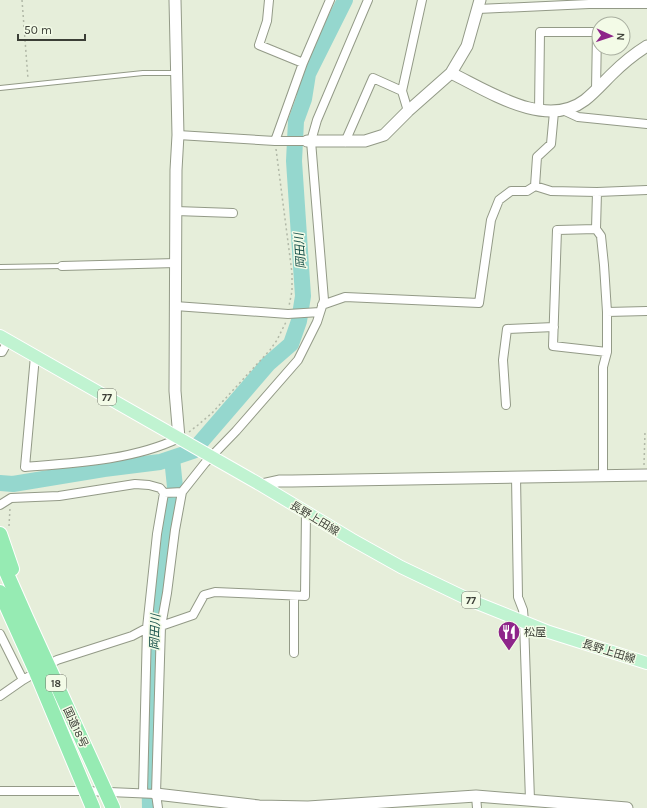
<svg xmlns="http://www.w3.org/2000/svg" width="647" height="808" font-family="Karla,'Noto Sans JP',sans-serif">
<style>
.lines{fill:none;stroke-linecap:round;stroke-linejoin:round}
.river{stroke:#95d7ce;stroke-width:16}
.lane-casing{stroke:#939a87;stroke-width:6}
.street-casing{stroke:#939a87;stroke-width:10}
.secondary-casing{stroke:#939a87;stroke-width:13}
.primary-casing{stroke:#fff;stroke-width:14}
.highway-casing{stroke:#fff;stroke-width:16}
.path{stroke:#b1b8a7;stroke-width:1.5;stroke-dasharray:2 3;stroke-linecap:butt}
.lane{stroke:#fff;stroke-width:4}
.street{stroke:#fff;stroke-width:8}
.secondary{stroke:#fff;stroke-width:11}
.primary{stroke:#c0f3d1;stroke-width:12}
.highway{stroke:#96ebb3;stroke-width:14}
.labels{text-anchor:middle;stroke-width:3;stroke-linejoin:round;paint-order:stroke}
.shield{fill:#f3fbe7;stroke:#72776b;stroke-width:1}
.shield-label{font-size:10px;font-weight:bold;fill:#3b3e36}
.street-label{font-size:11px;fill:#3b3e36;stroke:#f3fbe7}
.poi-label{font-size:11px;fill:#3b3e36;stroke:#f3fbe7;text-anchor:start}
.water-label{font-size:12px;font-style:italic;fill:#18514b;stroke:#f3fbe7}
</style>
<rect width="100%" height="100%" fill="#e6eeda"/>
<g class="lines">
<path class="river" d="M0,483L13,484L104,469L160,462L193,451L268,364L291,344L299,321L303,296L294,161L296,121L304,99L308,74L345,0
M150,808L149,758L155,618L162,545L175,487L172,458"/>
<g class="lane-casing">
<path id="lane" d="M0,88L143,73H177
M0,267L62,266"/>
</g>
<g class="street-casing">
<path id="street" d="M269,0L267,21L259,45L303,63
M478,9L589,4H647
M408,111L402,91L422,0
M539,111L540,32H597L596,90
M565,111L578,117L647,124
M178,135L275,141H307
M275,141L303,63L330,0
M345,142L373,78L402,91
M535,186L537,157L551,144L554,112
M535,186L551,191L597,192
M176,211L233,213
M596,229L557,230L553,346L607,352
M62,266L176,263
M322,305L345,297L479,303L491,220L499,200L511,191H527L535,186
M175,306L288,314L320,312
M607,312L647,311
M0,352H2L8,341
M35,356L25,467C75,463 134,460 179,438
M506,405L503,360L507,329L554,327
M516,476L518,597L523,610L524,622L530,800
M603,476V367L607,352V312L604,265L601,236L596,229L597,192L647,190
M0,505L11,498L59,496L135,484L149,485L160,488L164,493L182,492
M0,634L23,680
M294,653V596
M0,696L23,680L57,660L132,636L147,628L161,626L193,615L204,595L215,592L305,596L306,513
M0,791H86L156,794
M143,793L147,628L157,534L164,493
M476,796L477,808
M158,808L156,794L161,626L167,593L175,530L182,492L205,463L236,431L298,360L317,322L324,300L311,141L317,120L368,0"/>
</g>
<g class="secondary-casing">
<path id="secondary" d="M175,0L178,135L176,170L175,391L179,438
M451,73C488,91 546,130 585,100C594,93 603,83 611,75C622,64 634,54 647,46
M307,141H365L384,135L408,111L451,73L467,46L480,0
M261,485L279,481H292L647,475
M156,794L259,806L308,807L476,796L627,808"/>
</g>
<g class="primary-casing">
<path id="primary" d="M0,336L261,485L351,539L401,567L472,601L549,632L647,663"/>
</g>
<g class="highway-casing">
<path id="highway" d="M0,534L12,569
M0,558L26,617L113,808
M0,592L36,672L93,808"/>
</g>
<path class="path" d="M22,0L28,79
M276,149L292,273V291L289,306
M189,432L198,425L212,413L270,350L277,340L286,322
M644,465L645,431
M9,526L10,508"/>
<use href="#lane" class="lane"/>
<use href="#street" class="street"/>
<use href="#secondary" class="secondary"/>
<use href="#primary" class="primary"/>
<use href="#highway" class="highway"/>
</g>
<defs>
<g id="restaurant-pin" transform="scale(1.15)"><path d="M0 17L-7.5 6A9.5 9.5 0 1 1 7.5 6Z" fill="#8e258a" stroke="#f3fbe7"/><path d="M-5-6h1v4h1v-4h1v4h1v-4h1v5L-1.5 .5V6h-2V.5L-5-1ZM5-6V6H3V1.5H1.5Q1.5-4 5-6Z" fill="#fff"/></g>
</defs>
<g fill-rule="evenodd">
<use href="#restaurant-pin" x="509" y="632"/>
</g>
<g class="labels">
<g class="shield">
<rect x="98" y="389" width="18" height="16" rx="3"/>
<rect x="462" y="592" width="18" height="16" rx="3"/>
<rect x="46" y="675" width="20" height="16" rx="3"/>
</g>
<g class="shield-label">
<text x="107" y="401">77</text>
<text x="471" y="604">77</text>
<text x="56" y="687">18</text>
</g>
<g class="street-label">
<text transform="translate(315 518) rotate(31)" y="4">長野上田線</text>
<text transform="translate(609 651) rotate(17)" y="4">長野上田線</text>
<text transform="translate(76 727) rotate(65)" y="4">国道18号</text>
</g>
<g class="poi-label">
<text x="524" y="636">松屋</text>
</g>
<g class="water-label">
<text transform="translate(300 251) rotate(-94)" y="4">岡田川</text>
<text transform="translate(155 632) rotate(-88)" y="4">岡田川</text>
</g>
</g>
<g transform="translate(611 36) rotate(93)"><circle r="19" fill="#f3fbe7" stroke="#a9afa0"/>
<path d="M0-3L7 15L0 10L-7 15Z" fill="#8e258a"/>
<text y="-6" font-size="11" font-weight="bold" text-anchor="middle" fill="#3b3e36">N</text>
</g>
<path d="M18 34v6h67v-6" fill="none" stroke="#3b3e36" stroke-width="2"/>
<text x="24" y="34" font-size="12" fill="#3b3e36" stroke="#f3fbe7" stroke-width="3" paint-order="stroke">50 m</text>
</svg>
